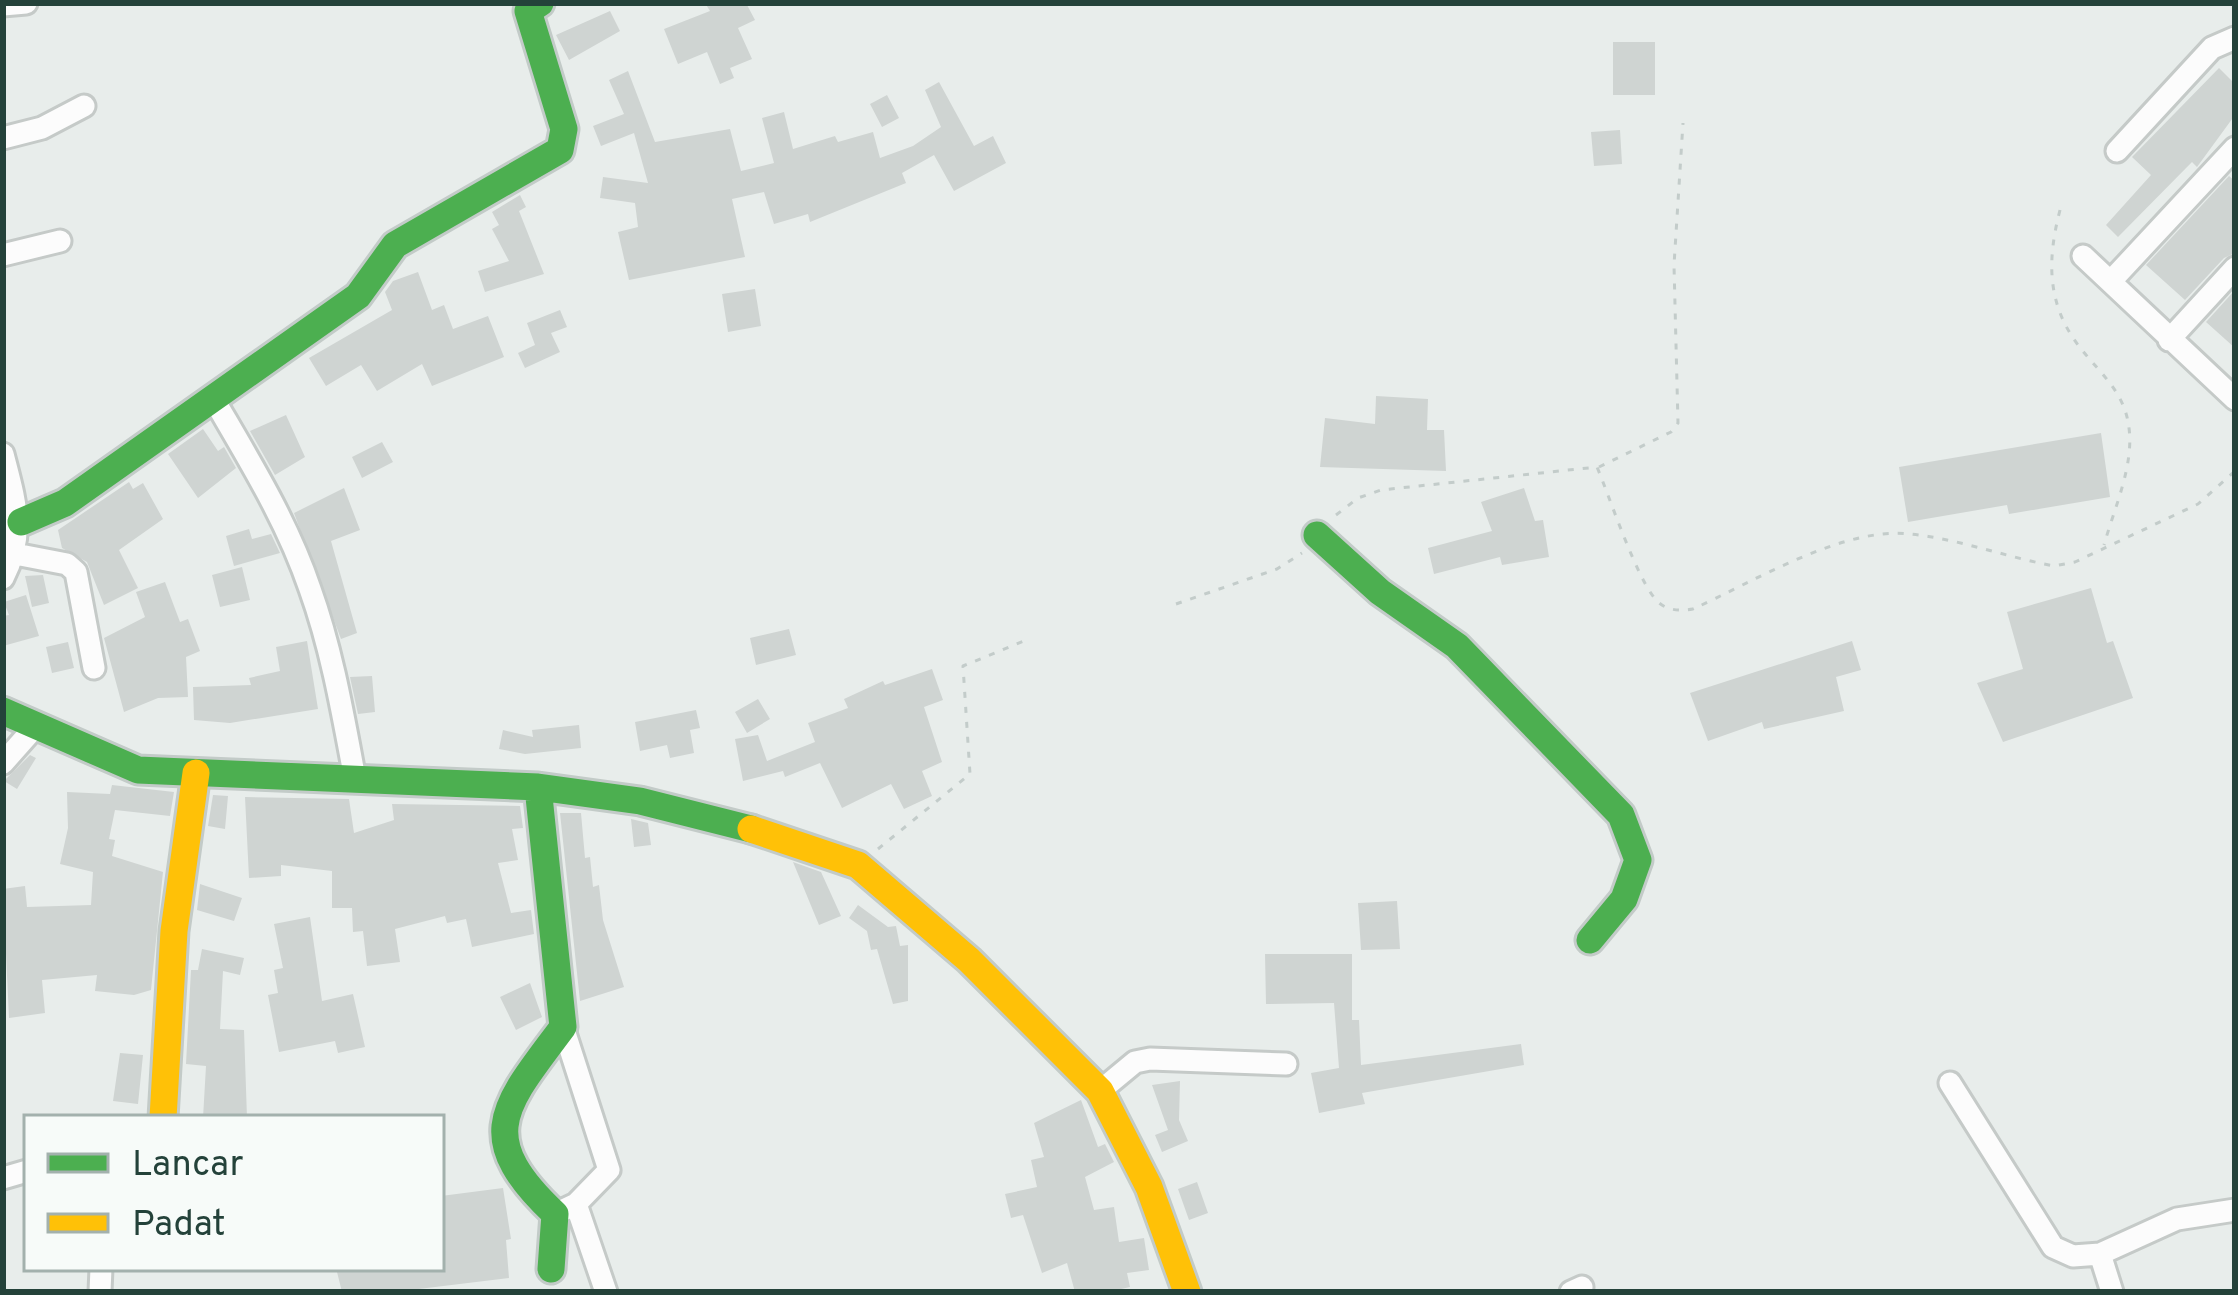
<svg xmlns="http://www.w3.org/2000/svg" width="2238" height="1295" font-family="Overpass,sans-serif">
<style>
.building{fill:#cfd4d2}
.lines{fill:none;stroke-linecap:round;stroke-linejoin:round}
.street-casing{stroke:#c5cac8;stroke-width:27}
.fast-casing{stroke:#c3cbc8;stroke-width:33}
.slow-casing{stroke:#c3cbc8;stroke-width:33}
.path{stroke:#c3ccca;stroke-width:3;stroke-dasharray:6 9;stroke-linecap:butt}
.street{stroke:#fcfcfc;stroke-width:21}
.fast{stroke:#4caf50;stroke-width:27}
.slow{stroke:#ffc107;stroke-width:27}
</style>
<rect width="100%" height="100%" fill="#e8edeb"/>
<path class="building" d="M705,3H746L755,20L738,28L752,59L730,68L734,78L720,84L707,52L678,64L664,29L710,11Z
M610,11L620,31L569,60L556,35Z
M1613,42H1655V95H1613Z
M2219,68L2235,84V115L2197,167L2192,162L2118,237L2106,225L2151,175L2132,157Z
M628,71L655,142L730,129L741,171L774,163L762,118L784,112L793,149L835,136L838,142L873,132L880,158L913,146L941,127L925,90L939,82L974,146L993,136L1006,163L954,191L934,155L902,173L906,183L810,222L808,214L774,224L764,192L732,199L745,257L629,280L618,232L638,227L635,203L600,198L603,177L648,183L634,133L601,146L593,126L624,114L609,80Z
M887,95L899,118L882,127L870,104Z
M1620,130L1622,164L1594,166L1591,132Z
M2229,176L2235,181V253L2224,258L2185,300L2146,265Z
M520,195L526,207L519,211L544,274L485,292L478,271L509,261L492,229L499,225L492,212Z
M418,272L432,310L444,305L453,329L488,316L504,357L432,386L422,364L377,391L361,365L326,386L309,358L392,310L385,292L393,281Z
M755,289L761,326L728,332L722,294Z
M2235,290V348L2206,322Z
M560,310L567,327L551,333L560,352L525,368L518,353L535,345L527,323Z
M1376,396L1428,399L1427,430H1444L1446,471L1320,467L1325,418L1375,424Z
M286,415L305,457L275,475L250,431Z
M203,429L218,451L224,447L236,468L198,498L168,454Z
M2101,433L2110,497L2009,514L2007,505L1908,522L1899,467Z
M382,442L393,462L362,478L352,457Z
M129,482L133,489L143,483L163,519L119,550L138,588L104,605L87,562L62,548L58,530Z
M344,488L360,530L331,541L357,633L341,639L294,513Z
M1524,488L1535,521L1543,520L1549,557L1502,565L1500,557L1434,574L1428,548L1492,531L1481,502Z
M249,529L252,539L271,534L280,553L234,566L226,536Z
M242,567L250,600L220,607L212,575Z
M43,575L49,603L32,607L25,576Z
M165,582L180,622L188,619L200,651L186,657L188,697L158,698L124,712L104,638L145,617L136,592Z
M2091,588L2107,643L2113,641L2133,698L2003,742L1977,683L2023,669L2007,612Z
M26,595L39,636L3,646V616L9,615L4,602Z
M789,629L796,655L756,665L750,638Z
M307,641L318,709L230,723L194,720L193,687L251,685L249,678L280,671L276,647Z
M1852,641L1861,670L1836,677L1844,711L1764,729L1762,722L1708,741L1690,693Z
M68,642L74,668L52,673L46,647Z
M932,669L943,700L924,707L942,762L922,771L932,796L904,809L891,784L842,808L820,763L785,777L783,771L743,781L735,739L758,735L767,761L815,742L808,723L848,708L844,699L883,681L885,685Z
M372,676L375,712L358,714L350,677Z
M758,699L770,719L747,733L735,712Z
M696,710L700,728L690,730L694,753L670,758L667,745L640,751L635,722Z
M579,725L581,748L525,754L499,749L503,730L533,737L532,730Z
M30,755L36,758L17,789L4,781Z
M112,785L174,792L170,816L115,810L109,839L115,840L112,856L163,872L151,990L134,995L95,991L97,975L42,980L45,1013L9,1018L3,889L25,886L27,907L91,905L93,872L60,864L68,828L67,792L110,794Z
M213,795L228,796L225,829L208,826Z
M245,797L349,799L354,833L394,820L392,804L520,806L523,828L512,829L518,860L498,863L511,913L531,910L534,934L472,947L466,919L447,923L445,916L395,929L400,962L367,966L363,931L353,932L352,908H332V871L281,865V876L249,878Z
M560,813H581L585,858L590,857L593,887L599,885L603,920L624,987L580,1001Z
M631,819L648,823L651,845L634,847Z
M793,862L821,872L841,916L819,925Z
M200,884L242,898L234,921L197,910Z
M1397,901L1400,949L1361,950L1358,903Z
M858,905L888,927L896,926L900,946L908,945V1001L893,1004L877,949L871,950L867,931L849,918Z
M310,917L322,1001L353,994L365,1047L338,1053L335,1041L279,1052L268,995L278,993L274,970L283,968L274,924Z
M202,949L244,958L240,975L223,971L220,1029L244,1030L247,1118H203L206,1066L186,1064L191,970H198Z
M1265,954H1352V1020H1359L1361,1065L1521,1044L1524,1065L1362,1093L1365,1104L1319,1113L1311,1073L1339,1068L1334,1003L1266,1004Z
M530,983L542,1017L516,1030L500,997Z
M120,1053L143,1055L138,1104L113,1101Z
M1180,1081L1179,1120L1188,1141L1162,1152L1155,1135L1168,1130L1152,1085Z
M1081,1100L1098,1147L1105,1144L1114,1162L1085,1177L1094,1210L1114,1207L1119,1242L1144,1238L1149,1270L1127,1273L1130,1287L1108,1292H1075L1067,1263L1042,1273L1023,1215L1011,1218L1005,1194L1037,1187L1031,1160L1044,1157L1034,1123Z
M1197,1182L1208,1213L1189,1220L1178,1189Z
M503,1188L511,1239L506,1240L509,1278L394,1292H342L336,1268H441V1196Z"/>
<g class="lines">
<g class="street-casing">
<path id="street" d="M3,5L26,3
M3,138L42,128L84,106
M2117,151L2212,48L2235,38
M3,255L60,241
M2083,256L2235,399
M2111,281L2235,148
M2169,340L2235,268
M213,398C249,460 287,521 310,589C332,650 343,715 355,779
M3,454C15,501 26,533 3,578
M15,554L67,564L76,572L94,668
M3,763L34,728
M1950,1083L2053,1247L2073,1256L2100,1254
M1100,1091L1135,1062L1150,1059L1286,1064
M3,1178L27,1171
M576,1204L606,1292
M555,1214L576,1204L609,1170L563,1027
M100,1292L101,1268
M1571,1292L1582,1287
M2112,1292L2100,1254L2177,1219L2235,1210"/>
</g>
<g class="fast-casing">
<path id="fast" d="M21,522L65,503L358,296L395,245L560,150L564,129L528,11L540,3
M1317,535L1380,592L1457,646L1621,815L1638,860L1624,899L1590,940
M3,711L138,770L538,787L640,801L751,829
M538,787L563,1027C504,1106 472,1136 555,1214L551,1269"/>
</g>
<g class="slow-casing">
<path id="slow" d="M751,829L858,865L969,960L1100,1091L1149,1187L1187,1292
M163,1118L174,931L196,773"/>
</g>
<path class="path" d="M2060,210C2047,260 2046,306 2082,350C2102,375 2125,393 2129,428C2134,466 2114,509 2104,545
M1599,467L1671,432L1678,423L1674,265L1683,123
M1336,515L1358,498L1381,490L1597,467C1610,498 1637,580 1657,601C1667,611 1680,611 1693,609C1753,582 1844,526 1910,534C1959,539 2006,557 2054,566L2075,562L2198,504L2235,471
M1176,604L1277,569L1302,553
M878,849L970,774L963,666L1024,641"/>
<use href="#street" class="street"/>
<use href="#fast" class="fast"/>
<use href="#slow" class="slow"/>
</g>
<rect width="2238" height="1295" fill="none" stroke="#24423a" stroke-width="12"/>
<rect x="24" y="1115" width="420" height="156" fill="#f7fbf9" stroke="#a3b1ad" stroke-width="3"/>
<rect x="48" y="1154" width="60" height="18" fill="#4caf50" stroke="#a3b1ad" stroke-width="3"/>
<text x="132" y="1175" font-size="36" fill="#24423a">Lancar</text>
<rect x="48" y="1214" width="60" height="18" fill="#ffc107" stroke="#a3b1ad" stroke-width="3"/>
<text x="132" y="1235" font-size="36" fill="#24423a">Padat</text>
</svg>
